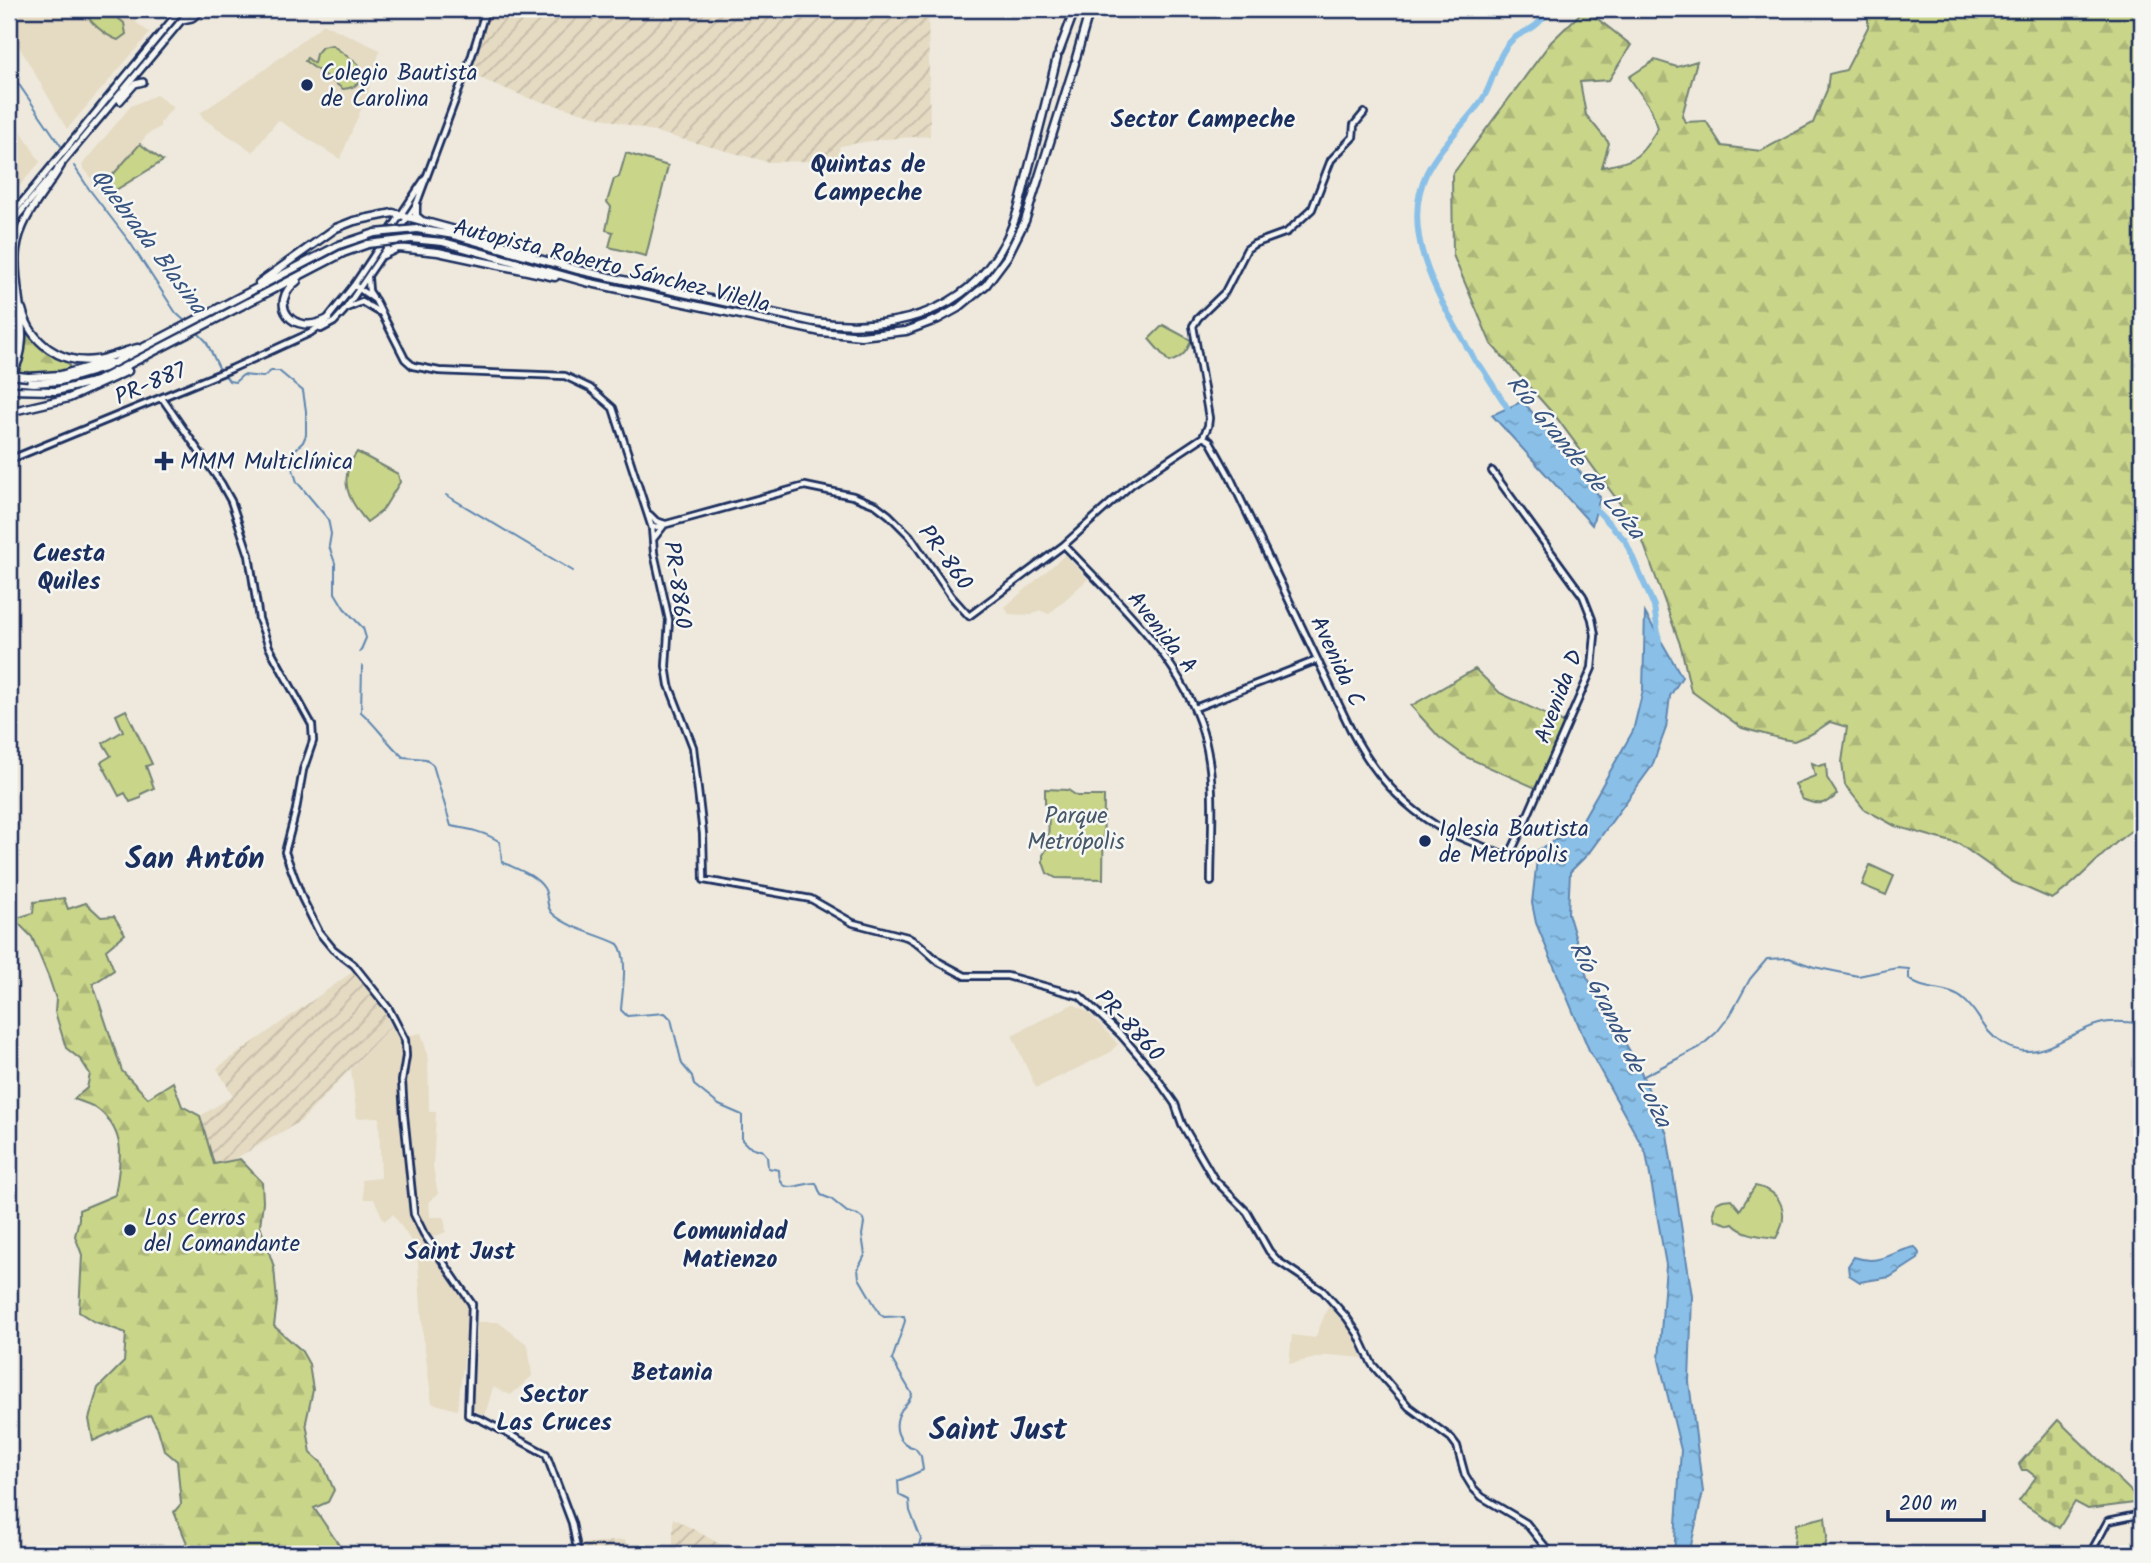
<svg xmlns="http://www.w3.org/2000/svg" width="2151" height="1563" font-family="Kalam,sans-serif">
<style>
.built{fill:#e5dac2}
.industrial{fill:url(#industrial-furrows)}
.green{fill:#c9d589;stroke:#728274;stroke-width:2}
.forest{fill:url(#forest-firs);stroke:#728274;stroke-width:2}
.cemetery{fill:url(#cemetery-stones);stroke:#728274;stroke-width:2}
.water{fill:url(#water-ripples);stroke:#5e86b1;stroke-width:2}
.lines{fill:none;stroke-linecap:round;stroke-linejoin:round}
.stream{stroke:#5e86b1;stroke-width:2}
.river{stroke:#8ac0e8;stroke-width:6}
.secondary-casing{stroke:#1b2f5e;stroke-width:10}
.primary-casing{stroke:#1b2f5e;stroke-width:10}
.highway-casing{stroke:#1b2f5e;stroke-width:11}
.secondary{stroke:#f6f6f2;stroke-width:4.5}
.primary{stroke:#f6f6f2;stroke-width:5}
.highway{stroke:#f6f6f2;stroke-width:6}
.highway-bridge-casing{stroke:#1b2f5e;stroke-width:11;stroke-linecap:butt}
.highway-bridge{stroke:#f6f6f2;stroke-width:6}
.poi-dot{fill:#1b2f5e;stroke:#f6f6f2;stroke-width:2.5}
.labels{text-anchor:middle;stroke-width:5;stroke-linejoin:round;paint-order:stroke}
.poi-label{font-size:23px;fill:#1b2f5e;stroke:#f6f6f2;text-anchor:start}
.street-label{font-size:23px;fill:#1b2f5e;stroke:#f6f6f2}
.park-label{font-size:23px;fill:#465869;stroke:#f6f6f2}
.neighbourhood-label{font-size:24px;font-weight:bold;fill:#1b2f5e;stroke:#f6f6f2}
.water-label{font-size:24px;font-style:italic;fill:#375380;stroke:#f6f6f2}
.district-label{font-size:30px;font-weight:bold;fill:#1b2f5e;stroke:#f6f6f2}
</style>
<defs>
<pattern id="industrial-furrows" width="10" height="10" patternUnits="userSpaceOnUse" patternTransform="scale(1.75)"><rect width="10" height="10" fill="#e5dac2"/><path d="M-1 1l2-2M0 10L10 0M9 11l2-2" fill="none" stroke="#c4bba9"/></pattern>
<pattern id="forest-firs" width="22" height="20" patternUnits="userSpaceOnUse" patternTransform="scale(1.75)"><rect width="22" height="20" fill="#c9d589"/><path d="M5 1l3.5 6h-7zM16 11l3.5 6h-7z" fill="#acb779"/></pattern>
<pattern id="cemetery-stones" width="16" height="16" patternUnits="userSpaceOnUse" patternTransform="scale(1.75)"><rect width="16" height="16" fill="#c9d589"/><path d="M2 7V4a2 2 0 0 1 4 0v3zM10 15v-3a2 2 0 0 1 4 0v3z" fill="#acb779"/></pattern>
<pattern id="water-ripples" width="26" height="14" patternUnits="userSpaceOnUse" patternTransform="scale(1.75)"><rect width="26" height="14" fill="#8ac0e8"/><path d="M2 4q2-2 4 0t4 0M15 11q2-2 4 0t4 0" fill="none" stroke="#709cbf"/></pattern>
</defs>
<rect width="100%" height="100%" fill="#eee9dc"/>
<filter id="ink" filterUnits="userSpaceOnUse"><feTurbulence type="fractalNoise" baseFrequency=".0143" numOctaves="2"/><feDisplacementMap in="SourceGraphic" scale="14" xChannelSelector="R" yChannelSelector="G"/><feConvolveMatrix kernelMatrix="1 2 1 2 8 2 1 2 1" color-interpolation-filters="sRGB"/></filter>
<g filter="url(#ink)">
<path class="built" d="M9,9H119L150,33L67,129L9,29Z
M324,24L380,50L368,93L340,159L278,120L253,152L204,119L200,113L256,76Z
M156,95L173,107L160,123V127L148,134L100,189L82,166L85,161L131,106Z
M9,111L40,162L9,198Z
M1065,555L1088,579L1049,614L1039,610L1032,615L1009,614L1005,607Z
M1073,1004L1088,1012L1118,1044L1109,1053L1036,1088L1012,1035Z
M398,1019L406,1036L421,1033L428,1056L429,1112H436L433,1167L438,1194L429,1201L430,1217H444L446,1232L425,1240L468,1304L470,1315L457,1410L432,1403L423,1334L417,1250L393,1214L384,1221L374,1199H364L362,1180L381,1178L379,1117L357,1118L351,1069Z
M1329,1305L1350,1329L1363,1358L1329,1355L1289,1364L1292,1335L1315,1338Z
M477,1322H498L528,1345L532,1376L511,1395L493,1387L485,1415L473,1410Z"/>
<path class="industrial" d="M489,9H928L930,136L883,139L840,146L836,165L809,161L768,162L528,98L470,74Z
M354,971L383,1009L391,1026L301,1121L231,1161L214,1164L200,1116L233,1096L217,1068Z
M673,1518L727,1548L741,1554H673Z
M625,1540L629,1554H581L580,1544Z"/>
<path class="green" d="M84,9H107L124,23L126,34L118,40C106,36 87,21 84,9Z
M332,45L359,65C364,79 358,88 343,89L305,61L307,58L314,63L316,54L322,47Z
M140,144L163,161L106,196L102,187Z
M626,153L668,166L646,256L609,247L613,232L606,230L611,207L607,202L614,179L619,177Z
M24,217C21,234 15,253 13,270C10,305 27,338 10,372L9,234L12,227Z
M1163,325L1191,340C1188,352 1180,359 1169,362L1149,339Z
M357,452L398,474L400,482L382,511L367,522C348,500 337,479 357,452Z
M126,710L152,764L146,766L154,788L141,794V798L130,802L125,793L119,796L101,762L111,756L103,743L123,731L116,715Z
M1812,763L1819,766L1826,764L1827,778L1837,794C1827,806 1816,805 1802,799L1795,784L1815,776Z
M1045,789L1068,790L1077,796H1104L1103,879L1056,878L1047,873L1043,862V855L1048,847L1049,810L1045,803Z
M1870,865L1894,876L1886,895L1862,885Z
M1755,1186C1783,1191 1790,1215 1776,1238C1762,1236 1743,1235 1733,1224L1730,1225L1715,1220L1713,1213L1716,1203L1723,1200L1731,1199L1740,1210Z
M1825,1517L1827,1537L1824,1554H1793L1796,1524Z"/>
<path class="forest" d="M1585,9L1631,45L1609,80L1580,82L1586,115L1609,143L1602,167C1638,160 1638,159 1658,128L1651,109L1629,77L1655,60L1677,67L1697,61L1682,116L1685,122L1706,121L1722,146L1761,151L1813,123L1827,90L1829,74L1846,70L1868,27V9H2142V824C2108,843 2085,878 2052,899L2013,882L1959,844L1895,826L1864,809L1845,785L1842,762L1847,727L1830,722L1813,733L1794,741L1782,739L1742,728L1691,691L1681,647L1638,528L1556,417L1491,344L1453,255L1452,175L1551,42Z
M23,321C32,341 47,354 69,360V370L28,374L16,373L24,353Z
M1475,669L1500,693L1566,724L1538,789L1466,757L1439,737L1411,706Z
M64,898L68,909L86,903L101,917L114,916L125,934L106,950L114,970L93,984L122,1071L148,1098L173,1082L182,1106L200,1116L214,1164L240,1159L262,1182L263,1202L260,1226L274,1267L277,1302L274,1326L301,1350L309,1364L313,1390L306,1422L311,1453L323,1464L334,1490L328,1502L314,1508L345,1554H173L187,1543L174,1512L181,1504L177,1461L164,1450L158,1429L150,1415L93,1441L89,1419L98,1388L124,1362L126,1333L93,1321L79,1312L82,1255L75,1236L79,1219V1210L115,1195C120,1163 128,1136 100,1111C94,1105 82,1102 74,1099L87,1088L90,1074L81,1060L66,1048L55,1012L56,999L49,978L32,937L14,919L33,913L34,902Z"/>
<path class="cemetery" d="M2058,1420L2142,1502L2088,1509L2075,1502L2059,1528L2019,1501L2036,1477L2027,1470H2022L2019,1464Z"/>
<path class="water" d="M1523,401L1600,497L1592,525L1492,415Z
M1645,613L1682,677L1670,696L1666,728L1652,766L1588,854L1570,872L1568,913L1587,977L1639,1067L1667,1134L1692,1296L1689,1382L1703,1492L1689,1554H1674L1681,1450L1659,1360L1666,1265L1646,1153L1589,1050L1536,923L1532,903L1538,850L1579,826L1633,731L1643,690Z
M1915,1247L1919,1253L1918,1259L1890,1277L1860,1282L1849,1275L1848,1266L1854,1257C1881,1266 1890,1252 1915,1247Z"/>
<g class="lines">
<path class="stream" d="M9,70L61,146
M74,166L89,189L129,241L176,313L186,322
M197,332L206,341L220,370
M224,374L229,381L235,382L243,375L263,377L271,371H279L303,391L306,411V435L303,442L293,452L292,466L297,482L328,519L331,534L329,546L335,563V593L344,608L363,628L366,638L360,652
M446,495L573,571
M362,666L361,712C377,726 387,743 403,757L426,759L433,765L451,826C469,829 485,832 500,842L502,862C516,869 535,874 544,888C549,896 545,907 553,914C570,929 598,934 618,944C629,956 622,993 621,1010L627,1016L665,1013L671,1019L682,1064L692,1076L694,1085L719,1105L742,1115V1140L748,1146L763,1151L767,1156L768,1168L779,1170C779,1199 801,1182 816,1183L821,1195L831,1199L847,1212L858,1215L863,1219L864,1223L862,1235L865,1255L858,1269L859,1278L880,1314L884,1317L904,1316L905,1321L892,1360L912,1394C910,1401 907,1403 902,1409C892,1424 896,1444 915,1448L921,1456L923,1470L898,1481L899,1495L909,1500L910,1511L921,1539L916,1554
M1642,1077L1700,1047L1717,1032L1731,1014L1750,979L1767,959L1789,958L1814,967L1858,976L1897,968L1909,969V979C1923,992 1948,986 1964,1000C1979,1012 1982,1031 2003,1044C2038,1065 2066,1033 2099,1024C2113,1020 2129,1022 2142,1024"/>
<path class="river" d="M1512,415L1482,368L1475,361C1445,307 1396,236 1427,172C1440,146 1465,124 1482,100C1495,81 1495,56 1513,39C1520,33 1529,31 1536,25C1541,21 1546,14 1550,9
M1591,504L1625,540L1654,606L1659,641"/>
<g class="secondary-casing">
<path id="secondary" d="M368,278L369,291L373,297
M354,285L375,300L405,359L413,366L439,371L565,376L590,388L613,408L652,528L654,553L669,620L666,666L669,685L693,747L703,834L704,880L811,899L853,923L907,937L919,944L939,962L965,976H1007L1080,996L1121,1035L1152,1071L1175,1104L1182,1124L1214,1179L1247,1212L1269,1251L1278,1261L1323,1291L1347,1318L1358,1334L1372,1364L1387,1382L1409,1407L1451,1438L1457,1446L1465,1475L1473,1488L1482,1497L1526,1523L1551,1554
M347,308L362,302L379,312
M321,329L334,322L344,311L416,205L472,55L486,9
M162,398L221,483L231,501L249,555L259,619L269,647L312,725L313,741L303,770L296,810L285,852L302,898L319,932L333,949L354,965L389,1009L405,1040L406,1056L402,1081L404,1115L414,1214L424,1234L472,1304L468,1415L482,1420L546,1454L572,1523L578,1554
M1203,437L1210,441L1230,477L1351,730C1371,769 1399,803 1437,826C1459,838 1484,846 1506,857L1509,856L1520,833L1592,668L1595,635L1592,619L1583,596L1492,471
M9,460L231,369L310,333L324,323L354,285L426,177
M650,515L656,521L665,524L654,538
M652,528L805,486L853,496L876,505L889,515L910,536L951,596L969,616L1064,545L1132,484L1203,437L1208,426L1209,418L1193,326L1198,318L1225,292L1247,249L1254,244L1287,232L1312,209L1331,160L1353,137L1354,125L1364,113
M1064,545C1116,600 1182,658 1203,733C1217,780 1211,833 1211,882
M1195,708L1317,660
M2090,1554L2108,1521L2142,1514"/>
</g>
<g class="primary-casing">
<path id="primary" d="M182,20L192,18L204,9
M120,101L135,84L143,82
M58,168L191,9
M9,218L181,9
M9,226L52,175"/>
</g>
<g class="highway-casing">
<path id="highway" d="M1059,52L1075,9
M1076,58L1090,9
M416,205V216L421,220
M417,229L454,235L578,270L814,322C892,332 969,315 1007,238C1018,216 1023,191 1029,167C1039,130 1048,94 1057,57
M411,239L443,242L586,282L821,332L861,336L906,331L938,319L958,308L986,285L1007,257L1025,221L1075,63
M383,255L398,248L438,252L555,277
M297,281C267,303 292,338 328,319
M259,283L336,228L354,221L393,213L488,239L533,254
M22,309C30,342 61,365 96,360C110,358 124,351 138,348
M9,318V337
M10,377C36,341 11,291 16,250C20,217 45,193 61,165
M28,377L61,375L109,361
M9,381L34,383L60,381L104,368L339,245L375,233
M9,390L56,391L97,381L343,253L368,244
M9,412L69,398L128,371"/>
</g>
<use href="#secondary" class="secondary"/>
<use href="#primary" class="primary"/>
<use href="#highway" class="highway"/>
<g class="highway-bridge-casing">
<path id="highway-bridge" d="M375,233L417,229
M368,244L411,239
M9,375L28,377"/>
</g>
<use href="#highway-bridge" class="highway-bridge"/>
</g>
</g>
<g class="poi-dot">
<circle cx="307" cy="85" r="7"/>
<path d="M160.5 450.5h7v7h7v7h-7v7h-7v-7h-7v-7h7z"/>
<circle cx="1425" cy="841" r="7"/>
<circle cx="130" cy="1230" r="7"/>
</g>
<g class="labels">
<g class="poi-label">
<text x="321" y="80">Colegio Bautista<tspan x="321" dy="26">de Carolina</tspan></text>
<text x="180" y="469">MMM Multiclínica</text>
<text x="1439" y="836">Iglesia Bautista<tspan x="1439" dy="26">de Metrópolis</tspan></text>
<text x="144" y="1225">Los Cerros<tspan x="144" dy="26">del Comandante</tspan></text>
</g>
<g class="street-label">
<text transform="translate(612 265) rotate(14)" y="8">Autopista Roberto Sánchez Vilella</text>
<text transform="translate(150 383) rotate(-23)" y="8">PR-887</text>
<text transform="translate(946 557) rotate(54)" y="8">PR-860</text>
<text transform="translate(678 585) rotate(82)" y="8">PR-8860</text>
<text transform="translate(1163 632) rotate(52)" y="8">Avenida A</text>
<text transform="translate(1338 661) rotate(65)" y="8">Avenida C</text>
<text transform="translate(1558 696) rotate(-69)" y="8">Avenida D</text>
<text transform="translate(1130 1025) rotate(47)" y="8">PR-8860</text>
</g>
<g class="park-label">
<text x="1076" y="823">Parque<tspan x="1076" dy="26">Metrópolis</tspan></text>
</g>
<g class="neighbourhood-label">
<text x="1203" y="127">Sector Campeche</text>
<text x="868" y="172">Quintas de<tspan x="868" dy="28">Campeche</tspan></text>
<text x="69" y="561">Cuesta<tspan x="69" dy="28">Quiles</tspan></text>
<text x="730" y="1239">Comunidad<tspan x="730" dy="28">Matienzo</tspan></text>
<text x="460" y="1259">Saint Just</text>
<text x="672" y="1380">Betania</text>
<text x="554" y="1402">Sector<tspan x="554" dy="28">Las Cruces</tspan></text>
</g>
<g class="water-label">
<text transform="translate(149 241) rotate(53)" y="8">Quebrada Blasina</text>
<text transform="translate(1576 457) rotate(51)" y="8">Río Grande de Loíza</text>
<text transform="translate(1621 1034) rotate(64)" y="8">Río Grande de Loíza</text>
</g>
<g class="district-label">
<text x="195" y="868">San Antón</text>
<text x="998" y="1439">Saint Just</text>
</g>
</g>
<rect width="2151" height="1563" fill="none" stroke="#f6f6f2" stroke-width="35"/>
<rect x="18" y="18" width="2116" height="1528" fill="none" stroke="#1b2f5e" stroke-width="2.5" filter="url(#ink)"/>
<path d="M1888 1510v10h96v-10" fill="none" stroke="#1b2f5e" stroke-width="3.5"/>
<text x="1899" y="1510" font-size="21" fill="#1b2f5e" stroke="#f6f6f2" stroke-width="5" paint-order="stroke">200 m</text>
</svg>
